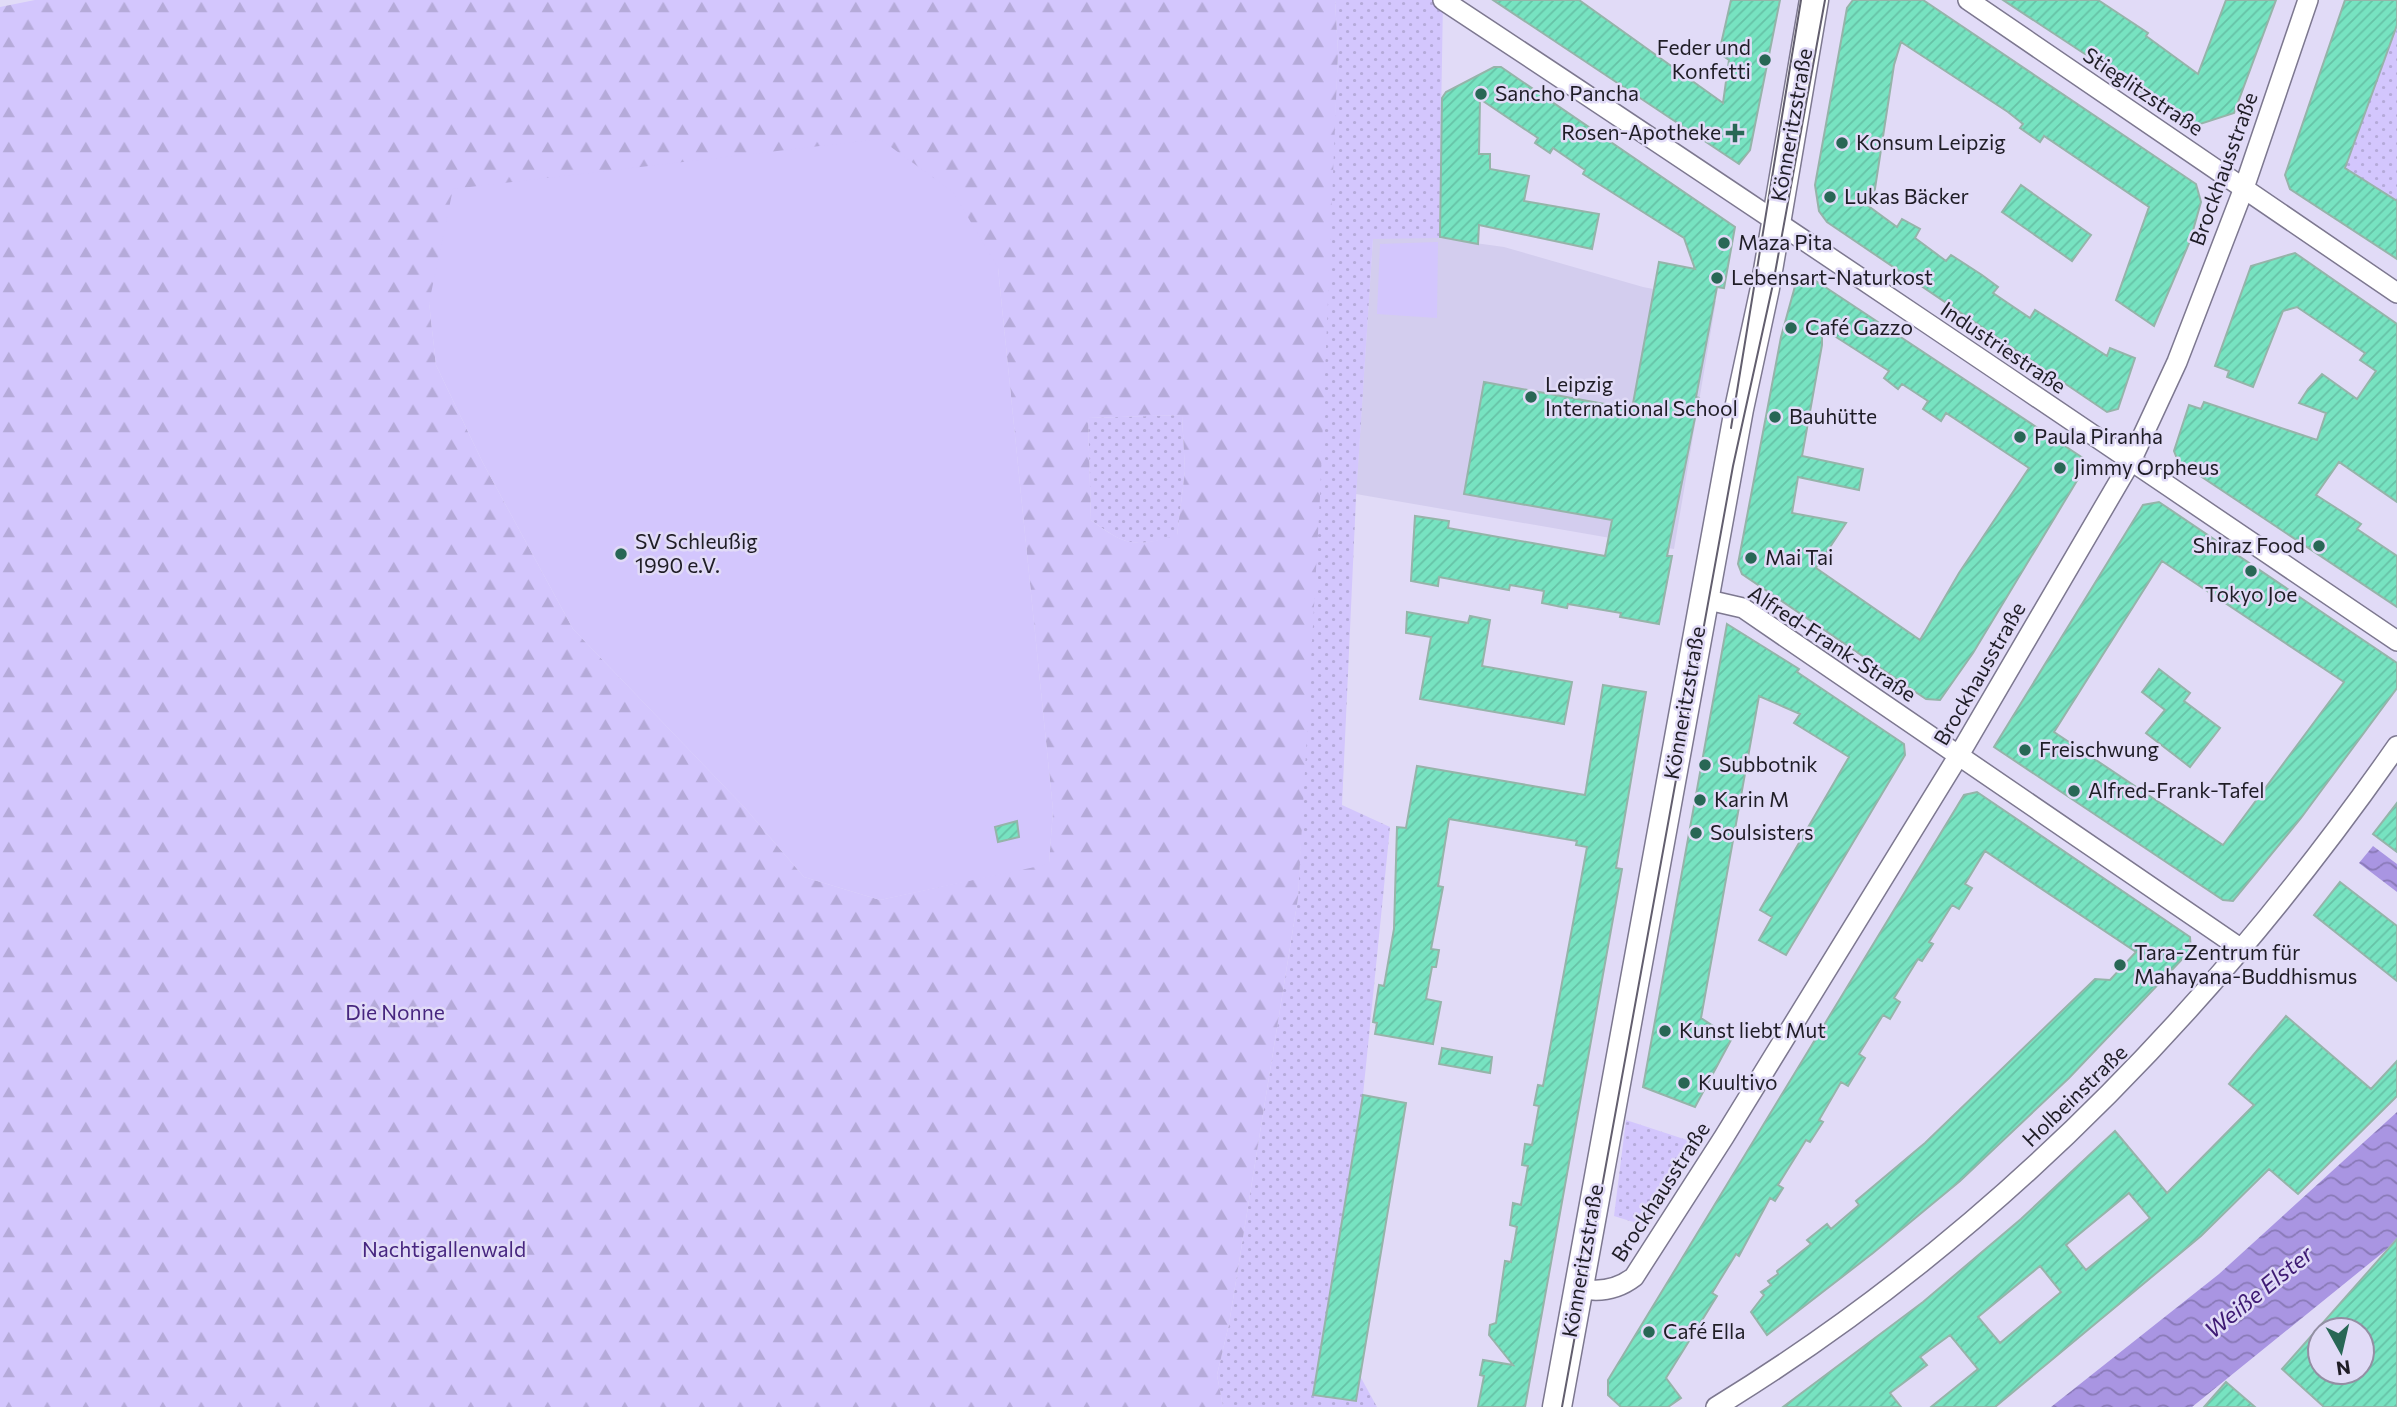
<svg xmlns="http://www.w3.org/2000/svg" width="2397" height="1407" font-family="Commissioner,sans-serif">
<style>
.built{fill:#d3cdee}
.green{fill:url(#green-dots)}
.forest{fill:url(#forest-firs);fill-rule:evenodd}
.pitch{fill:#d3c6fd}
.water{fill:url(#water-waves)}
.building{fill:url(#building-hatch);stroke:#95b4a9;stroke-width:2;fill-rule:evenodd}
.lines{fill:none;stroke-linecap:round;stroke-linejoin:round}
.minor-casing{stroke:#7d7890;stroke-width:22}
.secondary-casing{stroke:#7d7890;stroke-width:31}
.minor{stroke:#fff;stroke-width:19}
.secondary{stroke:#fff;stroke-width:28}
.tram{stroke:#625e6e;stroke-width:2}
.poi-dot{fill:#286755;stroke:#e1dbf7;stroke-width:2.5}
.labels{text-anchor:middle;stroke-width:5;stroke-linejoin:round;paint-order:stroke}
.poi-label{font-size:21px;fill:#1f1d26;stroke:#e1dbf7;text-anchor:start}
.street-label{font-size:21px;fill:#1f1d26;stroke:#e1dbf7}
.park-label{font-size:21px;fill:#47267f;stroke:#e1dbf7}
.water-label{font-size:23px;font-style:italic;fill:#3e1a73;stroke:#e1dbf7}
</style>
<defs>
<pattern id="green-dots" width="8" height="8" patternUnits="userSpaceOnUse" patternTransform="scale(1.75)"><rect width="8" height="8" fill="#d3c6fd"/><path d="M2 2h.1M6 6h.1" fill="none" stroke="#b5aad9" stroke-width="1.8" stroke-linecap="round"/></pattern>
<pattern id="forest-firs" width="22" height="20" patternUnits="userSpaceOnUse" patternTransform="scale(1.75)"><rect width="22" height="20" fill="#d3c6fd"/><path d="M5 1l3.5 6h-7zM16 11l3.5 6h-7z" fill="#b5aad9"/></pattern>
<pattern id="water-waves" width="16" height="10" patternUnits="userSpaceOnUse" patternTransform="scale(1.75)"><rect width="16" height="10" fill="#a995e2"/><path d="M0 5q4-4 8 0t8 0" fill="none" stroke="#8979b7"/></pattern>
<pattern id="building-hatch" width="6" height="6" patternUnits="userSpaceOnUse" patternTransform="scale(1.75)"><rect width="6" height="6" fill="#77e3c1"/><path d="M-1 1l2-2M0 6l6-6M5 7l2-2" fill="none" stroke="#66c2a6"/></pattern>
</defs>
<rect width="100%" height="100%" fill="#e1dbf7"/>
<path class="built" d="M1373,238H1439L1504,247L1643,287L1716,301L1674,549L1356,494Z"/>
<path class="green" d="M1335,0H1443L1439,238L1373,239L1356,498L1342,805L1390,827L1363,1095L1317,1369L1360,1376L1377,1407H1223L1217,1375L1229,1324L1298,898L1338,52Z
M2397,25V201L2344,170Z
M1182,415L1185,471L1177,536C1135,547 1127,547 1091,520L1088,418Z
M1626,1120L1693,1142L1646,1226L1614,1216Z"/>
<path class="forest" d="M35,0H1335L1338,52L1320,497L1298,898L1229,1324L1217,1375L1223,1407H0V7ZM998,268L1053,810L1049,863L880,900L804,877L745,808L573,629L483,463L436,365L429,302ZM1182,415L1185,471L1177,535C1135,547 1127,547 1091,520L1088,418Z"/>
<path class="pitch" d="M880,139L953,192L998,268L1053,810L1049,864L880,900L804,877L745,808L573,629L483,463L436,365L429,303L453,189Z
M1438,242L1437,318L1377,314L1380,244Z"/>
<path class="water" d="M2373,846L2397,864V892L2359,863Z
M2397,1112V1238L2386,1250L2192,1407H2051L2219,1274Z"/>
<path class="building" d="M1493,0H1579L1723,103L1729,60L1719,53L1731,0H1780L1750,150L1739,164Z
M1853,0H1923L2196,184L2201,202L2190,241L2154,326L2116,300L2149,207L2044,136L2040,142L2020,128L2023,124L2008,112L1901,42L1894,65L1874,195L1867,205L1897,227L1902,219L1920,229L1915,238L1946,261L1951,255L1982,275L1998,287L1993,293L2030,318L2035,310L2107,356L2110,348L2135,358L2118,409L2107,412L1827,222L1819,211L1815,185L1847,8Z
M2003,0H2098L2148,33L2146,36L2198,74L2226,0H2276L2234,113L2194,126Z
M2345,0H2397V25L2345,168L2397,201V259L2290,189L2285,175Z
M1494,67H1501L1735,227L1724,288L1717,287L1696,397L1699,398L1667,556H1672L1659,624L1620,617L1621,613L1568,604L1567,608L1542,603L1544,591L1510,585L1509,590L1439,577L1438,586L1411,581L1415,516L1449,521L1448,528L1605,556L1612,520L1464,494L1484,382L1632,409L1659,262L1695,269L1684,238L1583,174L1585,170L1553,148L1550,153L1535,143L1538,138L1480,99L1479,154H1490V169L1529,176L1524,201L1599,214L1592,249L1479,225L1478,244L1440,237L1442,98L1446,92Z
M2021,185L2091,235L2072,261L2002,212Z
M2295,253L2397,324V502L2339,462L2316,495L2361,524L2357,529L2397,556V607L2178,461L2174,451L2189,405L2201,409L2204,402L2317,440L2326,413L2299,403L2308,389L2322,374L2357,399L2376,371L2360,360L2365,353L2297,307L2283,311L2253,387L2227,377L2229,371L2215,366L2251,266Z
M1807,275L2083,458L2084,469L1973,653L1940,700L1926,699L1742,574L1738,564L1781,337L1797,279ZM1822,328L1889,371L1884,378L1898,389L1902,384L1928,401L1923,409L1941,421L1946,413L2029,468L1959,573L1920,640L1816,568L1846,523L1792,513L1798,477L1859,490L1863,469L1802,456L1822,345Z
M2159,502L2397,663V688L2301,818L2233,901L2223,900L1994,747L2143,505ZM2162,561L2344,682L2223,845L2054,732Z
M1407,612L1468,623L1470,616L1490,620L1482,666L1572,682L1564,724L1420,699L1431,637L1406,633Z
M1727,624L1799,669L1797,672L1904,744L1905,755L1786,955L1759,940L1772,917L1760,910L1849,757L1794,723L1800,714L1759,696L1701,1018L1732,1038L1695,1107L1643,1087Z
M2159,669L2190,693L2184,701L2220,728L2190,767L2146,733L2165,710L2142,692Z
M1603,685L1646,692L1616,868L1622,869L1525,1407H1478L1484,1376L1480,1375L1483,1360L1513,1365L1489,1335L1490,1325L1496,1323L1505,1261L1511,1262L1517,1227L1510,1225L1513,1203L1521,1205L1528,1166L1522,1165L1525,1144L1532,1145L1539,1106L1534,1105L1538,1085L1543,1086L1587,847L1576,845L1577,841L1449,819L1438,886L1443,887L1431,949L1439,950L1436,967H1432L1426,999L1441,1002L1433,1044L1375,1034L1377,1023L1373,1022L1379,985L1384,986L1394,929L1397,827L1406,828L1417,766L1585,795Z
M1977,792L2190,937L2191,950L2069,1078L1960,1181L1873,1253L1767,1335L1751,1312L1764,1295L1761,1292L1771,1285L1768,1281L1778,1274L1777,1271L1811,1244L1807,1240L1827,1224L1831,1229L1859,1205L1856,1201L1925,1143L2095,979L2110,980L2136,952L1985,851L1965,884L1972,888L1959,909L1952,905L1929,942L1933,944L1922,961L1918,959L1894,998L1900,1002L1890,1019L1883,1015L1859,1054L1865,1058L1848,1086L1841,1082L1819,1120L1823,1122L1810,1142L1806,1140L1778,1185L1783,1188L1775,1201L1770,1198L1739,1256L1736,1254L1712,1293L1717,1296L1666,1378L1681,1398L1668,1407H1621L1608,1395V1380L1964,795Z
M2397,803V852L2373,834Z
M1017,821L1019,837L998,842L995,827Z
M2340,882L2397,926V981L2314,915Z
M2286,1016L2371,1089L2397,1061V1096L2298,1194L2269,1169L2201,1236L1995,1407H1931L1978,1369L1950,1335L1920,1357L1927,1365L1890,1393L1901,1407H1783L1923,1302L2021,1219L2115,1131L2167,1193L2254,1105L2229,1084ZM2129,1193L2150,1218L2086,1270L2066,1245ZM2040,1266L2061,1292L2000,1343L1978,1317Z
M1442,1048L1492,1057L1490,1073L1439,1064Z
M1363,1095L1406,1103L1356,1401L1313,1395Z
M2397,1239V1407H2324L2282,1369ZM2320,1330H2362V1372H2320Z
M2226,1382L2255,1407H2204Z"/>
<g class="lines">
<g class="minor-casing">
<path id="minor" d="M1443,0C1763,211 2080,426 2397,641
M1968,0L2397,293
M1704,599L1743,608L2243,950
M1578,1288C1599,1293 1617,1290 1634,1277L1724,1137L1959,755L2131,461L2177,362L2244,188L2308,0
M1716,1407C1989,1240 2214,1008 2397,746"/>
</g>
<g class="secondary-casing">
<path id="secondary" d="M1557,1407L1739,409L1765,288L1814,0"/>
</g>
<use href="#minor" class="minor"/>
<use href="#secondary" class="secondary"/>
<path class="tram" d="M1731,428L1801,0
M1562,1407L1733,466L1773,284L1825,0"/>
</g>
<g class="poi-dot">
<circle cx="1765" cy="60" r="7"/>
<circle cx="1481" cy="94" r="7"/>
<path d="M1731.5 122.5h7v7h7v7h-7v7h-7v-7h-7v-7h7z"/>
<circle cx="1842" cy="143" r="7"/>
<circle cx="1830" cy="197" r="7"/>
<circle cx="1724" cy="243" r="7"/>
<circle cx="1717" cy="278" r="7"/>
<circle cx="1791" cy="328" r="7"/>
<circle cx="1531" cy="397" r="7"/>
<circle cx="1775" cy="417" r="7"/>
<circle cx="2020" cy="437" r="7"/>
<circle cx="2060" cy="468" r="7"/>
<circle cx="2319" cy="546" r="7"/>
<circle cx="621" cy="554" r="7"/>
<circle cx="1751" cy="558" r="7"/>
<circle cx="2251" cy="571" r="7"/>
<circle cx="2025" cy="750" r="7"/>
<circle cx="1705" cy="765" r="7"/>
<circle cx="2074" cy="791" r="7"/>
<circle cx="1700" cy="800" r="7"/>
<circle cx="1696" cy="833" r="7"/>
<circle cx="2120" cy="965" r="7"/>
<circle cx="1665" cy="1031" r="7"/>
<circle cx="1684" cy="1083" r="7"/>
<circle cx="1649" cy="1332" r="7"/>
</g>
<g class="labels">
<g class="poi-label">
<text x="1751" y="55" text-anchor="end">Feder und<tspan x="1751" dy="24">Konfetti</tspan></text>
<text x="1495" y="101">Sancho Pancha</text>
<text x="1721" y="140" text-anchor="end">Rosen-Apotheke</text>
<text x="1856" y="150">Konsum Leipzig</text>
<text x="1844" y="204">Lukas Bäcker</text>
<text x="1738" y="250">Maza Pita</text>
<text x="1731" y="285">Lebensart-Naturkost</text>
<text x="1805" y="335">Café Gazzo</text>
<text x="1545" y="392">Leipzig<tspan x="1545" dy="24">International School</tspan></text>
<text x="1789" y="424">Bauhütte</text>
<text x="2034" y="444">Paula Piranha</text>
<text x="2074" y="475">Jimmy Orpheus</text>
<text x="635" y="549">SV Schleußig<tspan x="635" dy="24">1990 e.V.</tspan></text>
<text x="2305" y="553" text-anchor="end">Shiraz Food</text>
<text x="1765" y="565">Mai Tai</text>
<text x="2251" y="602" text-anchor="middle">Tokyo Joe</text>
<text x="2039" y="757">Freischwung</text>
<text x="1719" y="772">Subbotnik</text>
<text x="2088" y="798">Alfred-Frank-Tafel</text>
<text x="1714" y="807">Karin M</text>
<text x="1710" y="840">Soulsisters</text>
<text x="2134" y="960">Tara-Zentrum für<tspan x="2134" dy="24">Mahayana-Buddhismus</tspan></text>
<text x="1679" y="1038">Kunst liebt Mut</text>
<text x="1698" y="1090">Kuultivo</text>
<text x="1663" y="1339">Café Ella</text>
</g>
<g class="street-label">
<text transform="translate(2143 92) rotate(34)" y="7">Stieglitzstraße</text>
<text transform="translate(1792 125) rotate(-80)" y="7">Könneritzstraße</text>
<text transform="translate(2224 169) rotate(-70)" y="7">Brockhausstraße</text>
<text transform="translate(2003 348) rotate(34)" y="7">Industriestraße</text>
<text transform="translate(1832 644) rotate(33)" y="7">Alfred-Frank-Straße</text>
<text transform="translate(1980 674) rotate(-60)" y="7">Brockhausstraße</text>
<text transform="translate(1685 703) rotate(-80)" y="7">Könneritzstraße</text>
<text transform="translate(2075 1096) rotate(-44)" y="7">Holbeinstraße</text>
<text transform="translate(1661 1192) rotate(-57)" y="7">Brockhausstraße</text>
<text transform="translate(1583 1261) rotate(-80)" y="7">Könneritzstraße</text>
</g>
<g class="park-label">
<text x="395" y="1020">Die Nonne</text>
<text x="444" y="1257">Nachtigallenwald</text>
</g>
<g class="water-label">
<text transform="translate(2259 1292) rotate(-39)" y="8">Weiße Elster</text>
</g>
</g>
<g transform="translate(2341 1351) rotate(172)"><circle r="33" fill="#e1dbf7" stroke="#938fa3" stroke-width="2"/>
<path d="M0-5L12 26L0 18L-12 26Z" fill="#286755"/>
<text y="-10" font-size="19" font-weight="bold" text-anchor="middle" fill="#1f1d26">N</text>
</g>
</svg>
